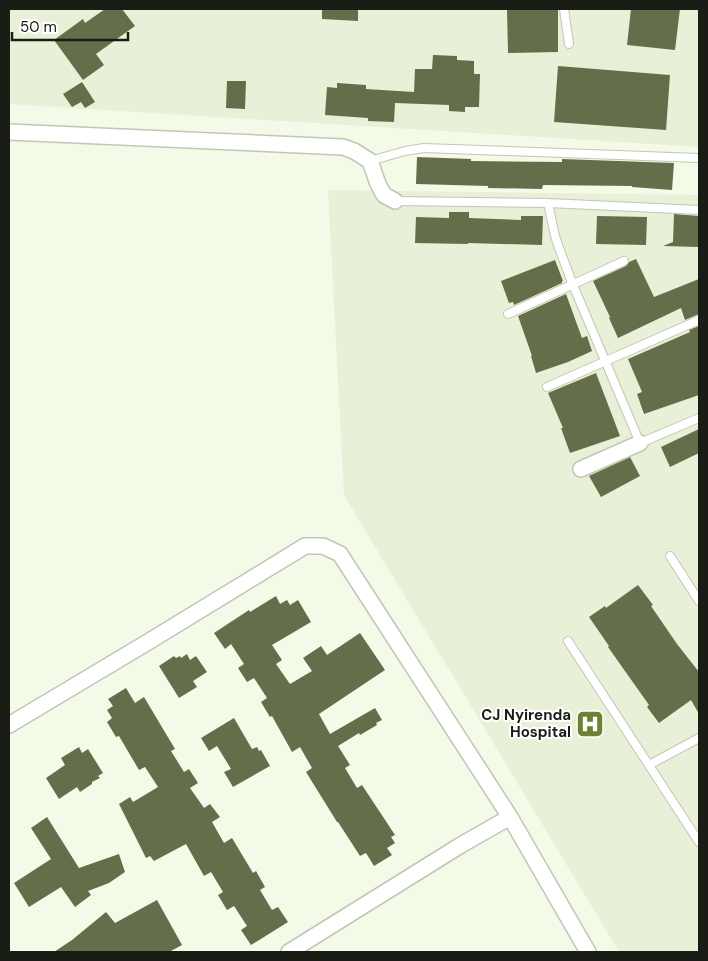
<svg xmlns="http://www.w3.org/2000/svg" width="708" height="961" font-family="'DM Sans',sans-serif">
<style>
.built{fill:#e8f0d7}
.building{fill:#646e4a}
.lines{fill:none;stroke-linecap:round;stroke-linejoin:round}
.service-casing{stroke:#c1c7b5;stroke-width:10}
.minor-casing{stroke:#c1c7b5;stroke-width:18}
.service{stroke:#fff;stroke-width:8}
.minor{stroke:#fff;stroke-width:15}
.labels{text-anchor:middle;stroke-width:4;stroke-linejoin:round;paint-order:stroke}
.poi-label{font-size:15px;font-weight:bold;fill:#1a1c16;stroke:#fff;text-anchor:end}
</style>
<rect width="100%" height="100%" fill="#f4fae8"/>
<path class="built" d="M9,9H699V147L9,104Z
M328,190L699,195V952H619L344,495Z"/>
<path class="building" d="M105,9H122L135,26L96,54L104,65L83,80L54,40L83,19L85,23Z
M322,9H358V21L322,19Z
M631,9H680L675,50L627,45Z
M507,10H558V52L508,53Z
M433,55L457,56V60L474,61V74H480L479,107H465V112L449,111V105L395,103L394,122L368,121V118L325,115L327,87L337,88V83L366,85V89L414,92L415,69H432Z
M558,66L670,75L666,130L554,122Z
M227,81H246L245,109L226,108Z
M82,82L95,102L85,108L81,102L72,107L63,94Z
M417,157L471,159V161L562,162V159L674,163L672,190L632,187V186L543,185L542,189L488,188V186L416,184Z
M449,212H469V218L521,220V216H543L542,245L468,243V244L415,243L416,217L449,218Z
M674,214L699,216V247L663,246L673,242Z
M597,216L647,217L646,245L596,244Z
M636,259L654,297L699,279V314L685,320L681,308L618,338L609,318L610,317L593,281L626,266L629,262Z
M555,260L563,281H562V283L514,305L513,302L509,303L501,281Z
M566,294L582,338L587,336L592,351L568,362L536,373L531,356H532L518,316Z
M699,326V395L644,414L637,394L642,392L628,359L690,332L689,330Z
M596,373L620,436L570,453L561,428H563L548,393Z
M699,429V453L670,467L661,447Z
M630,457L640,476L601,497L589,476Z
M638,585L653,605L651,606L677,644L699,672V714L691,700L659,723L647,707L649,705L608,647L609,646L589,617L605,606L606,608Z
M276,596L280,604L287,600L290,605L298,600L311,622L272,645L282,660L276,664L290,684L312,671L303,658L321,646L327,655L360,633L385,670L319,714L330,734L375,708L382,720L376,723L377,725L360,735L359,733L338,746L350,765L345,768L357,788L362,785L395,835L391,837L395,843L387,848L392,855L374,866L366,853L360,856L338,822H337L306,772L312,768L300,747L292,752L272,716L270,717L261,702L267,698L254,678L247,682L238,668L244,664L231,644L225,649L214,633L249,610L250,612Z
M187,654L190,660L196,656L207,672L193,681L197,687L179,698L159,666L174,656L176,658L180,656L181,658Z
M126,688L135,703L144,697L175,749L171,751L184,772L189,769L198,783L190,788L204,808L210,804L220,817L212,822L224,843L232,838L253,873L256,871L265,887L260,890L272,910L278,907L288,922L251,945L241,930L247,926L234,906L227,910L218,895L223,892L211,872L204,876L186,844L154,861L150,856L146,858L119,804L130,797L133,802L158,787L145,767L139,770L119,736L116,737L107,722L112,718L107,710L113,706L108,699Z
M234,718L252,749L257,747L259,751L261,750L270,766L233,787L224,772L231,769L217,746L209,751L201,738Z
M79,747L82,753L88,749L103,773L98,776L100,778L92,782V784L80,792L77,787L59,799L46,778L65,765L61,758Z
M47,817L79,868L119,854L125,872L109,883L88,891L91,895L75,907L61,887L29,907L14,883L51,859L31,828Z
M157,900L182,945L169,952H54L72,940L106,912L115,923Z"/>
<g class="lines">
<g class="service-casing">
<path id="service" d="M564,9L569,44
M370,161L405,151L424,148L699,158
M395,201L548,203L699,210
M548,203L555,236L559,248L573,285L640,443L699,418
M508,314L624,261
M547,387L699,320
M670,556L699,601
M568,641L699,842
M649,765L699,738"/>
</g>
<g class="minor-casing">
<path id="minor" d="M9,132L343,147L354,151L370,161L378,184L384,195L395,201
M581,469L640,443
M9,725L148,642L305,546H323L340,554L510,817L588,952
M289,952L461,845L510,817"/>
</g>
<use href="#service" class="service"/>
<use href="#minor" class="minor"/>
</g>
<defs>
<g id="hospital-square" transform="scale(1.4375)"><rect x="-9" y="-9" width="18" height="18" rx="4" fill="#6f8131" stroke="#fff"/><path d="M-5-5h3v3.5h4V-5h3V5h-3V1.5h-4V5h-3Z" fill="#fff"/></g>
</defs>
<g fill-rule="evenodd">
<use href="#hospital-square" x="590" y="724"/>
</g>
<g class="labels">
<g class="poi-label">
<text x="571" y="720">CJ Nyirenda<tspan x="571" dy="17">Hospital</tspan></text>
</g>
</g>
<rect width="708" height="961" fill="none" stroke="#1a1c16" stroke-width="20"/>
<path d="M12 32v8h116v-8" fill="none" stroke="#1a1c16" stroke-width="2.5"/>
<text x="20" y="32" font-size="15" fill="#1a1c16" stroke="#ffffff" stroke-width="4" paint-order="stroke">50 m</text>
</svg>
